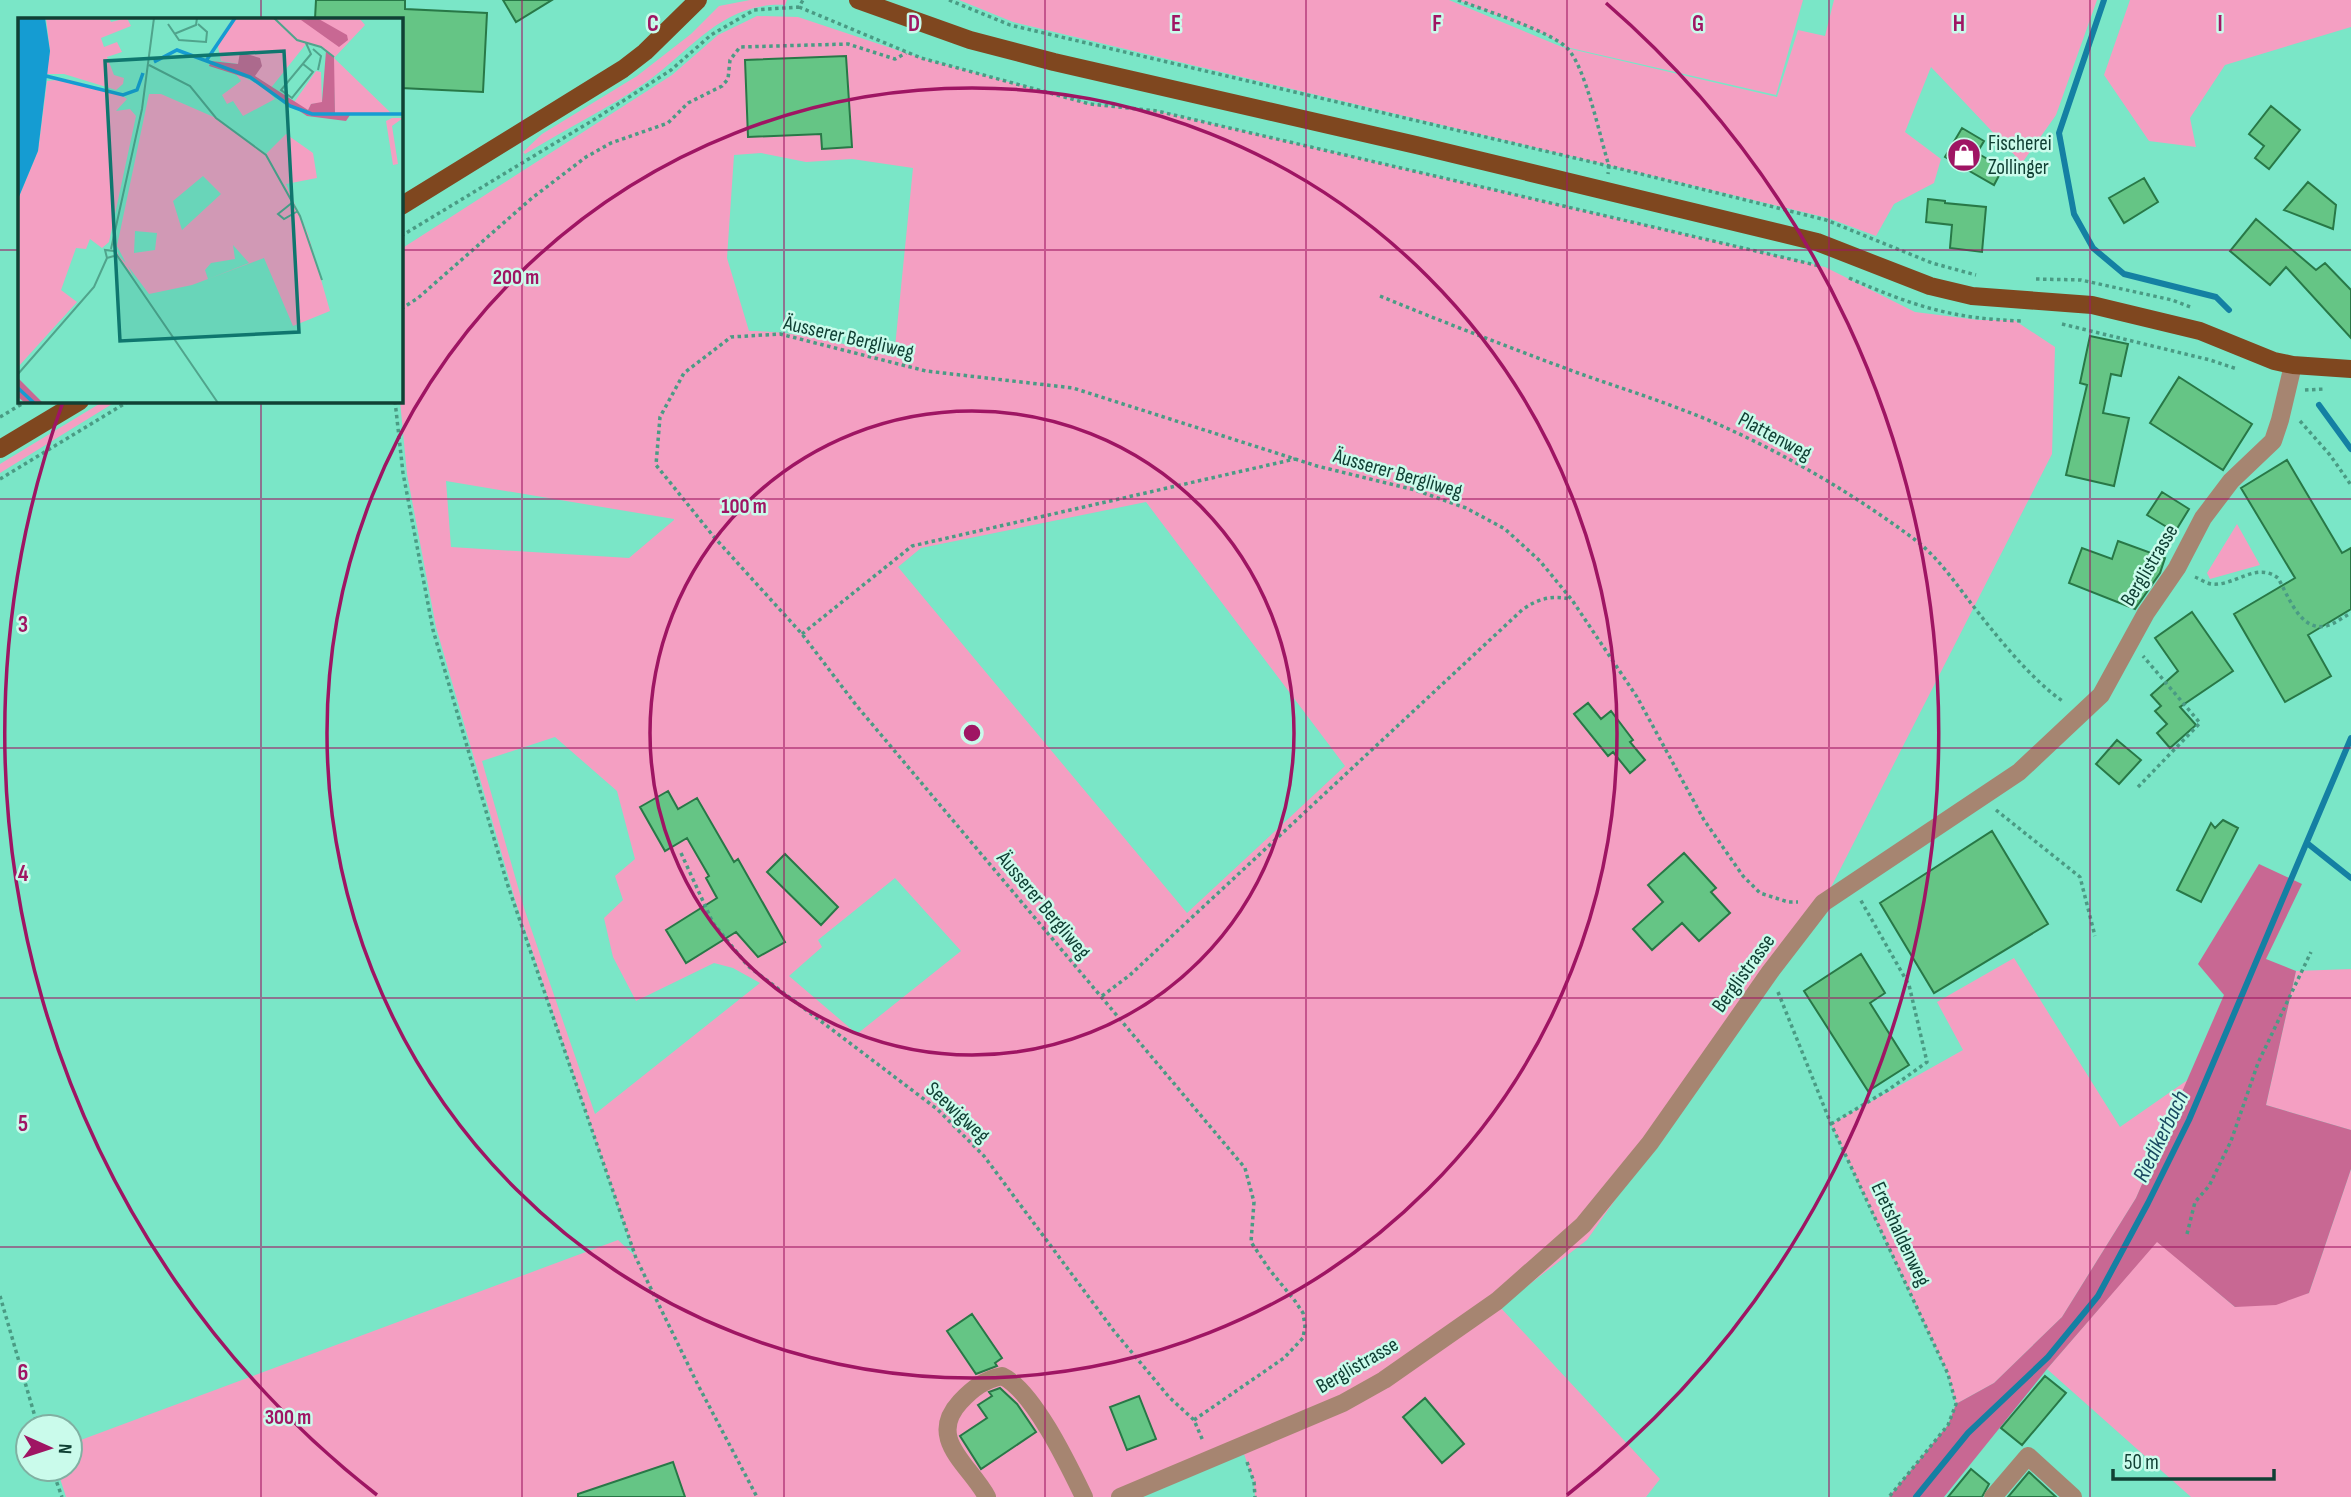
<svg xmlns="http://www.w3.org/2000/svg" width="2351" height="1497" font-family="'Sofia Sans Condensed',sans-serif">
<style>
.green{fill:#f49fc2;fill-rule:evenodd}
.forest{fill:#c86893}
.lines{fill:none;stroke-linecap:round;stroke-linejoin:round}
.stream{stroke:#1480a3;stroke-width:6}
.building{fill:#65c585;stroke:#287847;stroke-width:2}
.path{stroke:#4a9b84;stroke-width:3.5;stroke-dasharray:3.5 3.5;stroke-linecap:butt}
.minor{stroke:#a68571;stroke-width:18}
.major{stroke:#7f471f;stroke-width:18}
.grid{fill:none;stroke:#9f1563;stroke-width:2;stroke-opacity:0.55}
.ring{fill:none;stroke:#9f1563;stroke-width:3.5}
.labels{text-anchor:middle;stroke-width:5;stroke-linejoin:round;paint-order:stroke}
.poi-label{font-size:21px;fill:#104034;stroke:#cafbeb;text-anchor:start}
.street-label{font-size:21px;fill:#104034;stroke:#cafbeb}
.water-label{font-size:23px;font-style:italic;fill:#1a4a61;stroke:#cafbeb}
.inset-river{fill:none;stroke:#159cd2;stroke-width:3.5}
.inset-road{fill:none;stroke:#50a48c;stroke-width:2}
.view{fill:#0f766e;fill-opacity:0.15;stroke:#0f766e;stroke-width:3.5}
.inset-edge{fill:none;stroke:#104034;stroke-width:3.5}
.grid-label{font-size:23px;text-anchor:middle;font-weight:bold;fill:#9f1563;stroke:#cafbeb;stroke-width:5;stroke-linejoin:round;paint-order:stroke}
.centre{fill:#9f1563;stroke:#cafbeb;stroke-width:3.5}
.ring-label{font-size:21px;text-anchor:middle;font-weight:bold;fill:#9f1563;stroke:#cafbeb;stroke-width:5;stroke-linejoin:round;paint-order:stroke}
</style>
<rect width="100%" height="100%" fill="#7ae6c7"/>
<path class="green" d="M750,0H787L785,5C722,2 692,50 645,83C607,109 564,130 525,154L523,152L542,134L637,76L691,34L719,6Z
M959,0H1449L1562,47L1777,97L1798,30L1825,36L1834,0H2097L2056,115L2022,163L1931,67L1905,132L1941,159L1934,183L1894,204L1876,236L1828,218L1013,22Z
M1458,0H1803L1776,95L1566,47L1544,34Z
M2130,0H2351V27L2225,65L2190,118L2196,147L2149,141L2104,75Z
M757,16L798,17L921,58L1090,104L1157,111L1825,267L1915,312L1979,320H2014L2055,347L2052,454L1823,903L1587,1240L1500,1307L1660,1479L1646,1497H1255L1254,1482L1244,1454L1133,1497H66L57,1469H70V1444L618,1240L635,1256L516,903L436,627L407,474L400,401L401,249L672,75L718,35ZM761,153L806,162L852,159L913,168L894,357C846,344 799,331 749,331L727,258L734,155ZM446,481L674,519V520L629,558L451,547ZM1146,502L1345,766L1187,913L898,567L921,548ZM555,737L617,791L635,859L615,876L623,900L604,918L613,957L636,1001L714,963L733,968L760,983L595,1114L524,908L482,761ZM895,878L961,951L857,1034L789,976L822,947L818,940Z
M104,401H117L0,473V464Z
M2237,524L2260,565L2210,579L2207,573Z
M2014,958L2120,1127L2189,1079L2136,1198L2062,1317L1994,1383L1956,1404L1948,1374L1831,1124L1963,1050L1937,1002Z
M2351,969V1130L2266,1105L2296,971Z
M2351,1169V1497H2191L2047,1369L2157,1241L2235,1307L2309,1293Z"/>
<path class="forest" d="M2259,864L2302,884L2266,959L2296,971L2266,1105L2351,1130V1169L2309,1293L2276,1305L2235,1307L2157,1242L2047,1369L1944,1497H1889L1948,1425L1956,1404L1994,1383L2062,1317L2136,1198L2224,995L2198,964Z"/>
<g class="lines">
<path class="stream" d="M2104,0L2059,133L2074,214L2093,248L2124,274L2216,297L2229,310
M2319,405L2351,449
M2307,843L2351,878
M1916,1497L1968,1433L2048,1357L2098,1296L2148,1203L2189,1120L2351,738"/>
</g>
<path class="building" d="M316,0H405V9L487,13L483,92L401,88V19H315Z
M503,0H552L516,22Z
M846,56L852,147L822,149L821,134L748,137L745,60Z
M2271,106L2300,130L2269,169L2255,158L2264,146L2249,134Z
M1962,128L1984,141L1977,153L2003,168L1994,185L1945,157Z
M2144,178L2158,202L2124,223L2109,198Z
M2308,182L2336,205L2333,229L2284,210Z
M1928,199L1945,201V203L1986,207L1982,252L1950,248L1952,225L1926,222Z
M2256,219L2316,270L2325,263L2351,290V338L2286,267L2270,285L2230,251Z
M2090,336L2128,344L2121,376L2111,374L2103,413L2129,418L2114,486L2066,475L2087,385L2080,383Z
M2179,377L2252,424L2223,470L2150,423Z
M2287,460L2342,553L2351,548V609L2308,635L2331,676L2285,702L2234,614L2295,578L2241,488Z
M2162,492L2189,509L2175,532L2147,515Z
M2118,541L2165,558L2160,573L2135,609L2069,583L2082,548L2112,559Z
M2192,612L2233,671L2180,707L2196,725L2170,748L2157,733L2167,724L2155,711L2161,706L2151,695L2178,671L2155,638Z
M1588,703L1601,719L1611,711L1633,740L1630,742L1645,760L1630,773L1613,752L1608,756L1574,714Z
M2117,740L2141,760L2119,784L2096,764Z
M668,791L678,809L697,798L734,862L738,859L785,942L758,957L736,932L686,963L666,930L717,898L706,878L709,876L687,838L665,851L640,807Z
M2223,820L2238,828L2201,902L2177,890L2211,823L2215,828Z
M1992,831L2048,924L1934,993L1880,903Z
M1684,853L1716,888L1711,892L1730,913L1699,941L1682,923L1652,950L1633,929L1663,902L1648,885Z
M785,854L838,907L821,925L767,872Z
M1861,954L1885,993L1870,1003L1909,1065L1868,1091L1804,991Z
M972,1314L1002,1358L995,1363L997,1366L976,1374L947,1331Z
M2045,1376L2066,1393L2022,1445L2001,1428Z
M1000,1388L1017,1404L1036,1432L981,1469L960,1436L987,1418L978,1405L992,1396L989,1392Z
M1139,1396L1156,1439L1127,1450L1110,1407Z
M1425,1398L1464,1444L1442,1463L1403,1417Z
M673,1462L685,1497H578V1494Z
M1971,1469L1989,1484L1982,1497H1948Z
M2029,1472L2056,1497H2008Z"/>
<g class="lines">
<path class="path" d="M949,0L1010,25L1609,166L1826,220L1932,263L1976,275
M1458,0C1483,10 1550,31 1567,48C1586,67 1600,138 1609,166L1608,174
M799,7L921,58L1090,104L1157,111L1820,266
M401,236L595,119L671,70L711,35L754,10L799,7L803,0
M1849,278C1913,306 1953,319 2023,321
M2036,279L2081,280L2172,300L2193,308
M1380,296C1445,323 1511,348 1578,373C1626,390 1675,405 1722,426C1789,456 1855,495 1914,539C1936,555 1954,581 1970,602C1995,634 2031,680 2064,702
M401,309L418,298L532,198L586,157L611,143L668,123L688,103L722,86L728,79L730,60L740,47L848,44L895,59L906,53
M2062,324L2210,360L2237,369
M2305,390L2325,389
M395,401L403,473L433,630L507,883L636,1258L698,1385L757,1497
M0,417L27,401
M2300,421L2330,455L2351,485
M0,479L129,401
M2195,577C2200,579 2206,583 2211,584C2234,587 2256,561 2278,578C2288,595 2300,632 2326,626C2335,624 2343,617 2351,613
M802,634L912,546L1295,459
M2138,787L2200,723L2143,656
M1996,810L2080,877L2095,936
M681,853L713,923L748,966L937,1109L984,1156L1114,1331L1169,1397L1194,1420L1203,1441
M1778,992L1831,1124L1948,1374L1956,1404L1948,1425L1889,1497
M1102,996L1130,975L1522,610C1537,599 1551,595 1570,599
M1831,1124L1888,1090L1927,1062L1909,985L1860,899
M2187,1234L2195,1202L2209,1186L2231,1141L2258,1063L2311,952
M0,1296L38,1427
M1194,1420L1284,1358L1303,1338L1305,1326L1303,1313L1295,1301L1269,1269L1251,1242L1254,1202L1245,1168L856,705L802,634L714,537L656,465L660,417L684,373L731,337L780,334L926,371L1073,388L1317,466L1415,490L1466,508L1505,529L1540,561L1572,600L1637,697L1704,820L1743,876L1760,893L1788,902H1798
M1247,1462L1254,1482L1255,1497
M52,1469L62,1497"/>
<path class="minor" d="M987,1497C970,1465 926,1439 960,1402C973,1388 984,1380 1002,1376C1033,1390 1069,1466 1084,1497
M1120,1497L1343,1403L1384,1380L1497,1301L1583,1225L1650,1143L1770,972L1823,903L2019,772L2101,695L2146,613L2177,568L2203,518L2231,481L2273,441L2280,420L2293,365
M1993,1497L2028,1456L2073,1497"/>
<path class="major" d="M858,0L970,40L1054,62L1416,145L1817,242L1930,286L1972,296L2092,305L2200,331L2274,361L2293,365L2351,369
M401,206L623,69L645,52L698,0
M0,449L80,401"/>
</g>
<path class="grid" d="M261,0V19M522,0V1497M784,0V1497M1045,0V1497M1306,0V1497M1567,0V1497M1829,0V1497M2090,0V1497M0,250H19M401,250H2351M261,401V1497M0,499H2351M0,748H2351M0,998H2351M0,1247H2351"/>
<g class="ring">
<circle cx="972" cy="733" r="322"/>
<circle cx="972" cy="733" r="645"/>
<path d="M377 1495A967 967 0 0 1 63 402M1606 3A967 967 0 0 1 1567 1495"/>
</g>
<defs>
<g id="shop-disc" transform="scale(1.75)"><circle r="9.5" fill="#9f1563" stroke="#cafbeb"/><path d="M-5-2.5h2.3a2.7 3.5 0 0 1 5.4 0H5L5.5 6h-11ZM-1.5-2.5h3a1.5 2.3 0 0 0-3 0Z" fill="#fff"/></g>
</defs>
<g fill-rule="evenodd">
<use href="#shop-disc" x="1964" y="155"/>
</g>
<g class="labels">
<g class="poi-label">
<text x="1988" y="150">Fischerei<tspan x="1988" dy="24">Zollinger</tspan></text>
</g>
<g class="street-label">
<text transform="translate(849 337) rotate(13)" y="7">Äusserer Bergliweg</text>
<text transform="translate(1775 436) rotate(28)" y="7">Plattenweg</text>
<text transform="translate(1398 473) rotate(16)" y="7">Äusserer Bergliweg</text>
<text transform="translate(2149 565) rotate(-59)" y="7">Berglistrasse</text>
<text transform="translate(1044 905) rotate(50)" y="7">Äusserer Bergliweg</text>
<text transform="translate(1743 973) rotate(-54)" y="7">Berglistrasse</text>
<text transform="translate(958 1112) rotate(43)" y="7">Seewigweg</text>
<text transform="translate(1901 1234) rotate(65)" y="7">Eretshaldenweg</text>
<text transform="translate(1357 1365) rotate(-30)" y="7">Berglistrasse</text>
</g>
<g class="water-label">
<text transform="translate(2160 1136) rotate(-64)" y="8">Riedikerbach</text>
</g>
</g>
<g transform="translate(18 18)">
<rect width="385" height="385" fill="#7ae6c7"/>
<path d="M28,0H91L93,4L109,0L113,8L83,20L86,29L99,24L104,34L89,39L96,57L106,60L105,66L98,72L46,56H28L32,33ZM215,0H341L347,7L316,40L373,95L317,97L315,39L303,29L288,26L252,71L220,46L203,43L199,24ZM298,53L303,54L304,85L293,86L291,92L275,86ZM217,55L246,69L257,81L225,98L215,83L209,86L204,77L223,63ZM49,61L103,77L109,81L98,93L112,91L118,98L91,224L84,230L72,221L68,231L58,230L43,272L59,284L0,349V181L20,133L29,63ZM131,76H143L198,100L248,136L268,116L295,135L299,160L268,166L290,216L312,293L275,308L246,240L174,267L131,276L110,248L115,258L98,237L97,229L101,238L108,245L99,228ZM185,158L203,176L164,212L155,183ZM117,213L139,215L137,232L116,235ZM215,227L231,245L190,261L187,252L193,245L217,241ZM374,100H385L374,108L380,146L375,147L368,103Z" fill="#f49fc2" fill-rule="evenodd"/>
<path d="M299,0L329,17L330,22L321,29L283,2ZM308,33L316,39L317,96L332,97L328,103L289,98L232,61L191,48L193,43L220,46L222,34L242,40L244,48L237,58L290,92L293,86L304,84ZM0,360L25,385H7L0,379Z" fill="#c86893"/>
<path d="M0,0H27L32,33L20,133L0,181Z" fill="#159cd2"/>
<path class="inset-river" d="M188,43L217,0M136,44L159,32L232,59L272,88L294,96H385M28,58L105,77L119,72L125,55M0,370L16,385"/>
<path class="inset-road" d="M256,0L279,22L303,29L316,39M150,6L161,22L188,24L189,14L180,6M156,16L178,7L179,0M295,31L303,38L300,52M285,46L295,54L274,80L263,72L293,36L288,25M131,47L172,68L198,100L248,137L282,198L304,262M275,184L260,196L266,201L280,193M93,231L124,91L136,0M96,238L89,240L87,232L96,233L200,385M0,356L76,269L89,240"/>
<path class="view" d="M266,33L281,314L102,323L87,43Z"/>
<rect width="385" height="385" class="inset-edge"/>
</g>
<g class="grid-label">
<text x="653" y="31">C</text>
<text x="914" y="31">D</text>
<text x="1176" y="31">E</text>
<text x="1437" y="31">F</text>
<text x="1698" y="31">G</text>
<text x="1959" y="31">H</text>
<text x="2220" y="31">I</text>
<text x="23" y="632">3</text>
<text x="23" y="881">4</text>
<text x="23" y="1131">5</text>
<text x="23" y="1380">6</text>
</g>
<circle cx="972" cy="733" r="10" class="centre"/>
<g class="ring-label">
<text x="516" y="284">200 m</text>
<text x="744" y="513">100 m</text>
<text x="288" y="1424">300 m</text>
</g>
<g transform="translate(49 1448) rotate(93)"><circle r="33" fill="#cafbeb" stroke="#80b0a2" stroke-width="2"/>
<path d="M0-5L12 26L0 18L-12 26Z" fill="#9f1563"/>
<text y="-10" font-size="19" font-weight="bold" text-anchor="middle" fill="#104034">N</text>
</g>
<path d="M2113 1469v10h161v-10" fill="none" stroke="#104034" stroke-width="3.5"/>
<text x="2124" y="1469" font-size="21" fill="#104034" stroke="#cafbeb" stroke-width="5" paint-order="stroke">50 m</text>
</svg>
